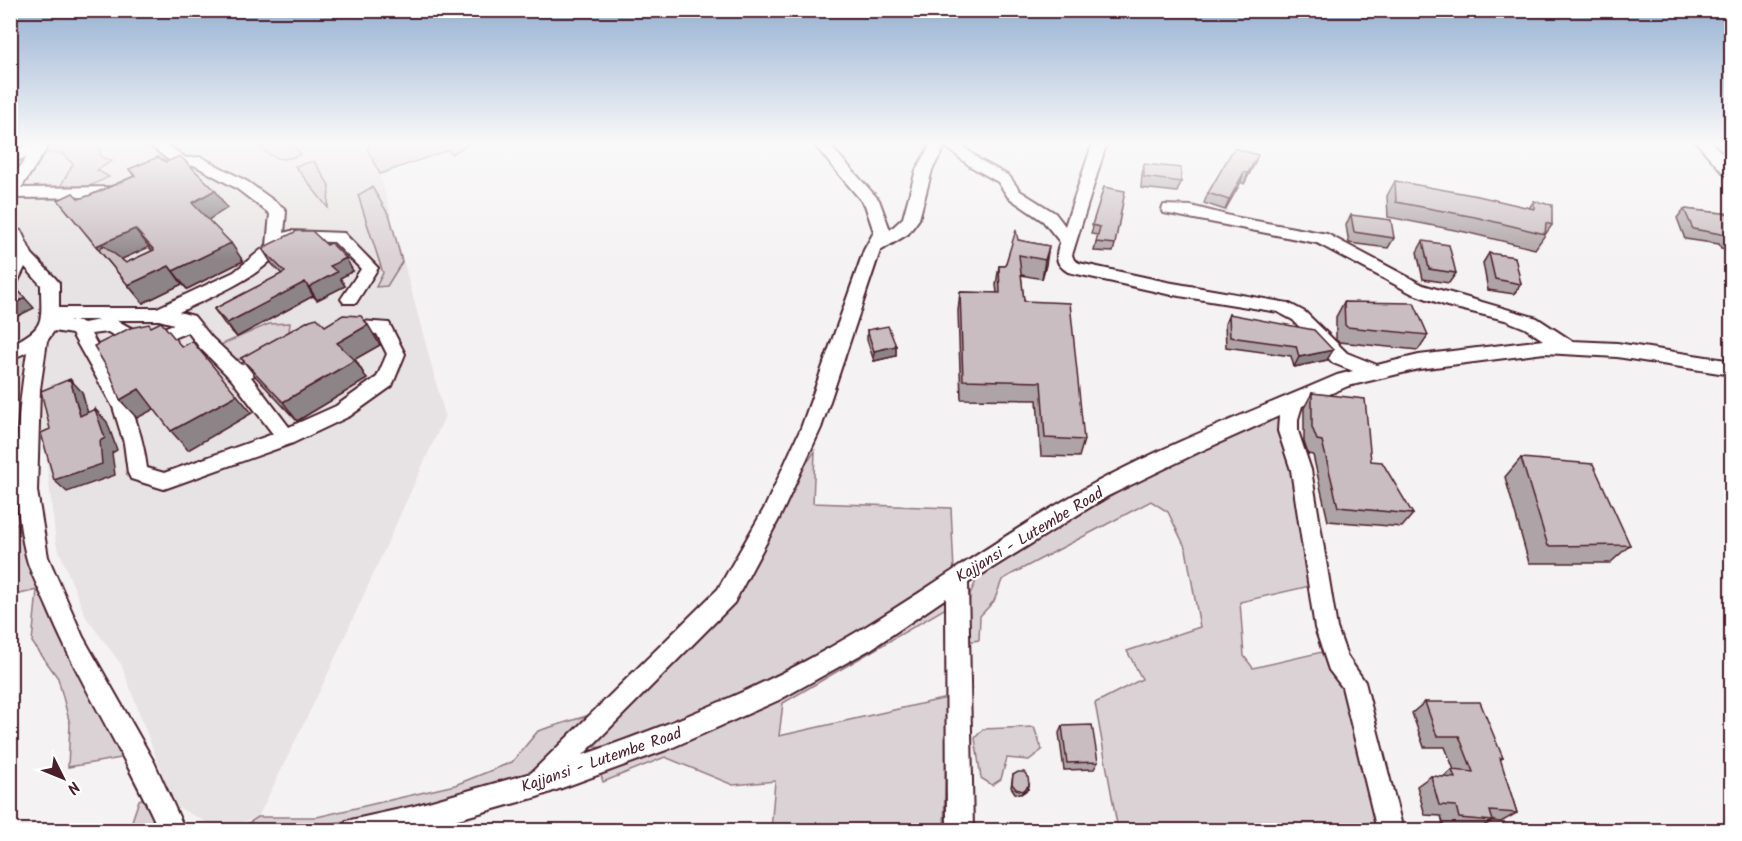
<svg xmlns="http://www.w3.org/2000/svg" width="1742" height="841" font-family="Kalam,sans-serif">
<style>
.built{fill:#e7e2e3}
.green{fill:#dbd2d5;stroke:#927880;stroke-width:1.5}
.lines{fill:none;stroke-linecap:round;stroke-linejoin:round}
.minor-casing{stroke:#4a1f2b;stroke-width:4}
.minor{fill:#fff;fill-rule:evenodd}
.wall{fill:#aea3a6;stroke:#4a1f2b;stroke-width:1.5;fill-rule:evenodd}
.shaded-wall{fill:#8d8487;stroke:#4a1f2b;stroke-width:1.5}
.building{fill:#cabdc1;stroke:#4a1f2b;stroke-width:1.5}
.labels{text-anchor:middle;stroke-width:4.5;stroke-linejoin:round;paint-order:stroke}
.street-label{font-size:16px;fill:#4a1f2b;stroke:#fff}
</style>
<rect width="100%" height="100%" fill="#f4f2f2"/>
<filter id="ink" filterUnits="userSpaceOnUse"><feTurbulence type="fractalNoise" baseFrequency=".0167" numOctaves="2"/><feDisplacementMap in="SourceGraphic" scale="12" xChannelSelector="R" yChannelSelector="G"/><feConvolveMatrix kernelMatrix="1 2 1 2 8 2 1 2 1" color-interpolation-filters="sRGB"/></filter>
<g filter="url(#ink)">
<path class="built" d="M11,142H370L367,149L380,174L445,416L325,680L258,817L235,825L208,823L174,805L121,664L86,617L56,543L44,438L11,463Z"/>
<path class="green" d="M48,142H99L101,157L112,161L97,170L109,177L79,191L60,187L73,164L61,153H44Z
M370,142H473L452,154L448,150L380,174L367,149Z
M270,143L291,144L301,154C284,162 275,160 260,148Z
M314,161L329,185L328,208L295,166Z
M372,187L390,217L402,262L387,286L376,287L383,273L358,195Z
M290,323L288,340L253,360L219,358L218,346L269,324Z
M1285,413L1295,464L1310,586L1240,602L1244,656L1253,668L1326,651L1347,688L1378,830H1118L1095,703L1142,679L1127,651L1200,627L1186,549L1168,512L1151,501L1012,574L1002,580L994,601L980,616L979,640L965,642L970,594L978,577L1000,561L1141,479Z
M815,451L813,503L951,508L954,571L861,632L793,666L708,713L611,748L593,747L596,733L658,678Z
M24,521L37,589L127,757L68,767L70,724L58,678L32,642L37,590L11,596L10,527Z
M946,600L951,612L944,609L783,703L779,736L947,698L944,829L771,830L775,781L733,785L665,757L603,782L600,772Z
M596,713C584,725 545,770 534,775C487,795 284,841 244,826L258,817H317L455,785L512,762L538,731Z
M1034,727L1042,750L1029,760L1007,758L1001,779L992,785L981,778L975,738L983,729Z
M147,796L153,819L145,830H127L130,827L139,800Z"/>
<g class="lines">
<g class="minor-casing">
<path id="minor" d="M33,142H51L21,188L112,187L121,184L129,189L127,192L115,197L10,198V181L27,157L10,163V153Z
M146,142H163L186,158L201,157L248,182L284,208L286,212L284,233L291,231L344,233L378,268L356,303H344L341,299L361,269L334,242L291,241L284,238C282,269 206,299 179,312L194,316L212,338L241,365C252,359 266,348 279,352L281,357L279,362L251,377L289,427L336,406L377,377L387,354L377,334L339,331L336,326L339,321L345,320L389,323L405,354L392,386L350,416L293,443L164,489L131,479L128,473L124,443L113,407L72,334L54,331L47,341L40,389L37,491L48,557L83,637L154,762L185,830H159C125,754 79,684 47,607C40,590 30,573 26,556C10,491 17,418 27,352L10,360V345C47,327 41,322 41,285L25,267L16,285L10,287V262L15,253L10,243V228L21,231L32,254L56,279L59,283V308H157L234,272L267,245L270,214L236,188L194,165L161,174L156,172L153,169L156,166L171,162ZM69,320H99L84,323ZM117,320H159L174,324C145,335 143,336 117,320ZM108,332C140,353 154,346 188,332L200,348L232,380L273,434L164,473L147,468C140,412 118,382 91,334Z
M812,142H827L879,200L890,230L903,218L916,170L932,142H958L980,160L1009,176L1020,191L1055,213L1065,226L1093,142H1107L1072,255L1074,260L1079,263L1167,282L1288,303L1305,312L1347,353L1377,365L1419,355L1543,340L1525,328L1505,320L1447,306L1411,293L1317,243L1164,213L1162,209L1164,205L1191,206L1234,217L1327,234L1423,285L1537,318L1572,341L1617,343L1732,361V375L1617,357L1544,353L1419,369L1348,386L1302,406L1298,419V431L1311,470L1337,628L1347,656L1365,682L1403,830H1377L1342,687L1329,670L1315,628L1291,470L1278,431L1279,416L1201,451L1108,496L968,583L973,830H947L946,598L871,649L779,700L669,749L537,797L419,830H342L346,821L414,806L531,773L718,589L765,507L801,428L864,250L874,232L865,205ZM945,146L970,166L998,182L1008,197L1043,221L1060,242C1055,256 1055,264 1068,272L1167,294L1278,312L1293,320L1333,363L1353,371L1337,375C1256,410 1171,442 1093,484C1011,529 935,585 855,633C769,685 677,722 583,755L734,603L780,517L821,428L880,251L908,234L919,219L932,170Z
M1696,142H1711L1732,164V179L1727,177Z"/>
</g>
<use href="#minor" class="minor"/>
</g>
<path class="wall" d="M166,162L215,190L227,208L208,220L243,261L187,289L182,284L143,303L58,200L79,199L91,195L134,176L129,169ZM149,247L152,251L126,263L121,259Z
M1144,164L1181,182L1177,192L1141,188L1142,174Z
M1254,165L1244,184L1241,182L1225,210L1204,203L1208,193Z
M1395,181L1529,208L1534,201L1552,225L1535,249L1465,232L1388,217L1387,196Z
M1104,187L1115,244L1113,252L1094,251L1098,235L1091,234Z
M1684,209L1731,214V250L1721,248L1719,244L1685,239L1677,218Z
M1351,215L1394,238L1388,248L1349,243L1346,225Z
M1018,240L1049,246L1042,279L1021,275L1024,301L1084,440L1079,457L1041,456L1037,400L961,399L958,311L960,292L997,293L996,285L999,266H1005Z
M1423,241L1456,273L1449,283L1423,279L1417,252Z
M263,250L353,271L340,278L345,286L317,300L313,296L237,337L224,323L214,309L282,274L272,264Z
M1489,253L1521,284L1514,294L1488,290L1483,263Z
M1344,302L1428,335L1418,350L1339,342L1336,340V317Z
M1229,314L1327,360L1294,367L1291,356L1226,347L1225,324Z
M325,326L380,345L355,359L367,379L297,421L256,377L241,358Z
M867,330L896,346V356L874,361L867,340Z
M1312,393L1371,461L1413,514L1402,527L1328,521L1313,455L1308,454L1304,442V408Z
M1521,458L1630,545L1610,563H1529L1505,477Z
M1425,702L1503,758L1500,760L1517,813L1501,822L1492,821L1477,830L1444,827L1441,816L1425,815L1417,786L1431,776L1443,777L1452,770H1454L1445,747H1424L1412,713Z
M1062,726L1098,762L1094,769L1064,770L1059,733Z
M1013,775L1029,785L1028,789L1021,794L1015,793L1011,787Z"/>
<path class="shaded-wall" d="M1258,155L1254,165L1244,184L1248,173Z
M1244,172L1241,182L1225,210L1229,200Z
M215,190L227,208L205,222L192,203Z
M135,229L149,247L111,264L96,246Z
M231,243L243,261L187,289L173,271Z
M1049,246L1046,265L1042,279L1045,260Z
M346,258L353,271L340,278L345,286L317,300L309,287L330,266Z
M169,266L182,284L143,303L128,285Z
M305,282L313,296L237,337L227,323Z
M13,285L34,308L10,320V306Z
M368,325L380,345L350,362L337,343Z
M896,346V356L874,361V351Z
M1333,350L1327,360L1294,367L1299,357Z
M355,360L367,379L297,421L283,402Z
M70,379L82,392L92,428L80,416Z
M139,389L156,408L137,418L120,400Z
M237,395L252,413L188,450L171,431Z
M95,409L107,422L117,450L112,453L115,475L67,492L54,480L100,441Z
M1029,785L1028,789L1021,794L1023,791Z"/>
<path class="building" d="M1234,148L1258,155L1248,173L1244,172L1229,200L1208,193Z
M180,156L215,190L192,203L231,243L173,271L169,266L128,285L99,250L103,245L126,263L154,250L135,229L96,246L58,200L73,193L79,199L91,195L135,176L129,169L158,157L166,162Z
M1144,164L1181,168V182L1144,177Z
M1395,181L1478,196L1534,209V201L1552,205V225L1546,223L1545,234L1475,217L1396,202Z
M1104,187L1125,191L1115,244L1096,242L1100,227L1092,225Z
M1684,209L1731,214V239H1730L1727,235L1693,229Z
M1351,215L1391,220L1394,238L1354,232Z
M1016,230L1018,240L1049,246L1045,260L1019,255L1024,301L1070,303L1084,440L1045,438L1041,382L963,380L960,292L1000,293L999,266H1005Z
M297,231H312L327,245L331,243L346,258L330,266L337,272L309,287L305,282L227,323L214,309L285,272L263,250L268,245Z
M1423,241L1449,245L1456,273L1429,269Z
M1489,253L1515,257L1521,284L1495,279Z
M13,285L25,298L10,306V286Z
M1344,302L1414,303L1428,335L1347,327L1345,325Z
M1229,314L1314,330L1333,350L1299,357L1296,346L1230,337Z
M343,315L361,316L368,325L337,343L355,360L283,402L241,358L310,320L317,318L325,326Z
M161,322L182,347L192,341L237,395L171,431L139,389L120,400L110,373L94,346L130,328L149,324L151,327Z
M888,326L896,346L874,351L867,330Z
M70,379L80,416L95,409L105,438L100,441L102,464L54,480L41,433L50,429L41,391Z
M1312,393L1365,399L1371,461L1382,462L1413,514L1338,507L1322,441L1317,440L1312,427Z
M1521,458L1593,464L1630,545L1548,546Z
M1425,702H1480L1503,758H1500L1517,813L1490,811L1493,821L1459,818L1456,806L1439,805L1431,776L1455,778L1452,770L1473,772L1459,736H1437Z
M1092,725L1098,762L1067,763L1062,726Z
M1018,772H1024L1028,777L1029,785L1023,791L1016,789L1012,784L1013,775Z"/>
</g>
<linearGradient id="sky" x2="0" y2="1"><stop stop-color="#95b0d1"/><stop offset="0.55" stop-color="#faf9f9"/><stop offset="1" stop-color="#faf9f9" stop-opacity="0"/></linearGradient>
<rect width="1742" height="260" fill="url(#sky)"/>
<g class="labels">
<g class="street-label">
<text transform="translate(1029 534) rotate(-31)" y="6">Kajjansi - Lutembe Road</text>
<text transform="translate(601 759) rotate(-19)" y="6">Kajjansi - Lutembe Road</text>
</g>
</g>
<rect width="1742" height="841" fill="none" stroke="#fff" stroke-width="36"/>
<rect x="18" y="18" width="1706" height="805" fill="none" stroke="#4a1f2b" stroke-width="2" filter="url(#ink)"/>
<g transform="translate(63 778) rotate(133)" stroke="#ffffff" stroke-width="4.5" paint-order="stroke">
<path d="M0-4.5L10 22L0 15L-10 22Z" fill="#4a1f2b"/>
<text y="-9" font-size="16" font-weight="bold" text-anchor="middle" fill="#4a1f2b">N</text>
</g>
</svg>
